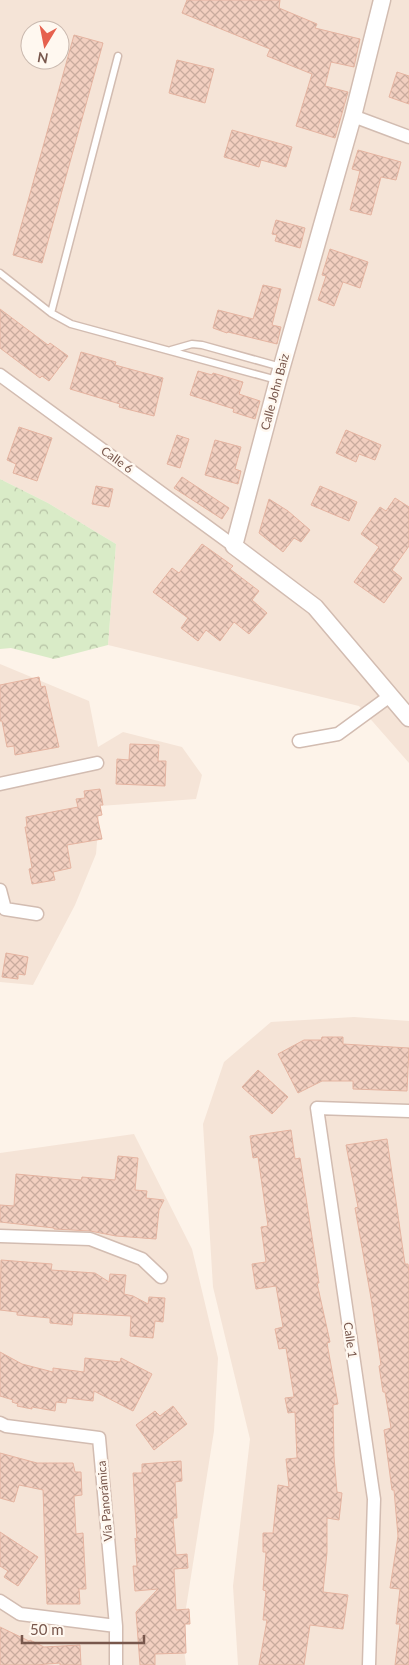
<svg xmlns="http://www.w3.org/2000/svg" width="409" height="1665" font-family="Lato,sans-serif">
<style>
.residential{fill:#f5e4d7;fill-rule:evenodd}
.forest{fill:url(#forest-crowns)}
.building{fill:url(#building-cross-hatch);stroke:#e5b4a1}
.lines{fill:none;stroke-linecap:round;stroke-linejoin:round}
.service-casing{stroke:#d2bcb1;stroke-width:9}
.minor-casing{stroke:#d2bcb1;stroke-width:15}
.tertiary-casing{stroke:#d2bcb1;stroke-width:19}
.service{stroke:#fff;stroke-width:6}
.minor{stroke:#fff;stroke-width:12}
.tertiary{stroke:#fff;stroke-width:16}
.labels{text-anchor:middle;stroke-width:5;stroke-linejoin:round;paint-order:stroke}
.street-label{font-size:12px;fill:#78574c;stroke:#fff8f0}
</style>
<defs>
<pattern id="forest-crowns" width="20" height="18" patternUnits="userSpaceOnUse" patternTransform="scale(1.25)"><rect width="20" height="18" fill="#d9ebc7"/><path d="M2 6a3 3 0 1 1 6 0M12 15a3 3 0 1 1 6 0" fill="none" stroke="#b5c1a4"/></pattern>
<pattern id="building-cross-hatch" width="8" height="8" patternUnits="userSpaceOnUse" patternTransform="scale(1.25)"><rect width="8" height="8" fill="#f2cfc0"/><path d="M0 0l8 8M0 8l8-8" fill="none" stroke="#c9ab9e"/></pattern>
</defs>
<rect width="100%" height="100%" fill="#fdf3e9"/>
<path class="residential" d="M0,0H409V763L359,706L108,645L116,544L48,503L0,479ZM30,30H60V60H30Z
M0,664L89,701L98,747L123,732L182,747L202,775L196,799L100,806L96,854L75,905L33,985L0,982Z
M354,1017L409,1021V1665H238L233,1586L250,1439L213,1287L203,1124L224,1062L271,1022Z
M134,1134L192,1249L218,1358L214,1431L182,1633L186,1665H0V1153Z"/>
<path class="forest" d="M0,479L48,503L116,544L108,645L54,659L11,648L0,649Z"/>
<path class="building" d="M187,0H280L279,8L317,24L315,28L360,39L354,67L331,62L325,86L348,92L335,138L296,126L312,74L267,56L270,49L182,13Z
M74,35L103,43L42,263L13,255Z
M177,60L214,69L205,103L169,93Z
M397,72L409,76V104L389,97Z
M232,130L292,147L286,167L261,160L259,167L224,157Z
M358,150L401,162L396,180L381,177L371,215L350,210L360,171L352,169Z
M276,220L305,228L300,248L275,241L277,235L272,234Z
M330,249L368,262L360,288L343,282L334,306L318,300L326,276L322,275Z
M263,285L281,289L272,325L281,327L277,344L228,332L227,333L213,328L218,310L253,319Z
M0,309L48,345L50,343L68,356L49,381L42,376L40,378L0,348Z
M81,352L116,362L115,365L163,378L154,416L119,407L120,404L70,389Z
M198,371L212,375L213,373L243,382L239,394L260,401L255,419L233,412L234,409L190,395Z
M19,427L52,438L37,481L13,473L16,464L7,460Z
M346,430L381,445L375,460L359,454L356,462L336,453Z
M177,435L189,439L180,468L167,464Z
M215,440L241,447L235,469L241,471L238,484L205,475Z
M182,477L229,508L222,519L174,488Z
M96,486L113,489L109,507L92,504Z
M320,486L357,502L349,521L311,505Z
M395,498L409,507V546L392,570L402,578L384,603L354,582L379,547L361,534L380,507L386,511Z
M269,499L288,511L310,530L301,542L294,538L283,552L259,533Z
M202,544L233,566L230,569L259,591L252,600L267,613L249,634L234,622L220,641L206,630L198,641L181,628L188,618L153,592L172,568L179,573Z
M39,677L41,687L45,686L59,747L15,755L14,746L7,747L2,721H0V685Z
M130,744L159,745L158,761H166L165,786L116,784L117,759L129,760Z
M100,789L103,805H100L102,815L97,816L102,839L67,845L71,868L53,872L55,880L32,884L29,869L32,868L25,827H27L26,817L78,807L76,799L85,798L84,791Z
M6,953L28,957L25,975L18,974V979L2,977Z
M322,1037H343V1044L409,1048L407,1091L353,1089V1081H322L298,1093L278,1054L304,1040H321Z
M258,1070L288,1097L272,1114L242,1087Z
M291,1130L295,1159L300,1158L319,1283H317L330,1342L327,1343L338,1404L333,1405L334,1457L337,1492L342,1493L339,1520L327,1518V1552L323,1592L348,1595L343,1629L310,1625L304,1665H259L267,1620H263L266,1591L263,1590L266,1552H263V1533H273L278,1485L289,1487L286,1459L297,1458L295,1412L288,1413L285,1398L294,1397L286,1348L279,1349L275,1329L283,1327L276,1286L256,1289L252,1264L266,1262L261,1227L268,1226L258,1157L253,1158L250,1136Z
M387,1139L405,1264H408L409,1273V1665H395L400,1624H396L400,1589L390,1588L398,1536L394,1490H392L384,1430L391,1428L385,1392H383L379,1366L381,1365L371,1298L355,1208L358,1207L346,1145Z
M118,1156L138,1158L135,1190L147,1191L146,1198L164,1200L159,1210L156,1239L116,1236L90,1231L54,1229V1228L0,1222V1205L14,1206L16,1174L81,1180L82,1177L115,1180Z
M1,1260L52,1264L51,1270L95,1273L109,1282L110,1274L126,1275L124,1294L133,1296L148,1304L149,1297L165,1298L163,1322L155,1321L153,1338L130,1336L131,1316L73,1313L72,1325L50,1323V1318L17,1315V1312L0,1310Z
M0,1352L22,1364L53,1372V1368L84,1372L85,1358L120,1362L121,1358L152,1374L133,1411L94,1391L93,1401L67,1398L66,1403L56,1402L55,1411L32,1407V1409L17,1406L18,1404L12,1402L13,1400L0,1396Z
M173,1406L187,1424L154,1450L136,1425L155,1411L160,1416Z
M0,1453L37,1463H73L75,1472H81L82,1495L74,1496L76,1534L83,1533L86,1589H79L80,1604H47L43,1490L19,1485L14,1502L0,1498Z
M181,1461L182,1481L175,1482L177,1518H173L176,1555L187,1554L188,1568L174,1569L176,1610L189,1609L190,1624H185L186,1653L155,1654V1665H140L136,1612L158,1589L135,1591L133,1566H137L135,1538L137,1541L133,1473H142V1464Z
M0,1532L38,1557L18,1586L4,1577L8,1571L0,1566Z
M0,1627L29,1641L30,1640L44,1647L80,1645L81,1665H60V1663L36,1665H0Z"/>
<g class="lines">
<g class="service-casing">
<path id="service" d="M0,273L51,313L71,324L277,380
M51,313L118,56
M171,350L192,344L202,345L281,367"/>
</g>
<g class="minor-casing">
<path id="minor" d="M353,116L409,137
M0,375L234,546
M299,741L338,734L390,696
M0,784L97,763
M0,890L5,909L37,914
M0,1236L90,1239L142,1259L161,1277
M0,1423L6,1426L99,1438L116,1626V1665
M0,1601L20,1614L116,1626
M369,1665L374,1499L317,1108L409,1111"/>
</g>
<g class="tertiary-casing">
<path id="tertiary" d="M382,0L353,116L278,380L234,546L315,607L409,718"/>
</g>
<use href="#service" class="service"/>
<use href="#minor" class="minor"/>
<use href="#tertiary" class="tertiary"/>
</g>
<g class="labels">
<g class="street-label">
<text transform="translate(275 392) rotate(-75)" y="4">Calle John Baiz</text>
<text transform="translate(117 460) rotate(36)" y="4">Calle 6</text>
<text transform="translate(350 1340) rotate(82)" y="4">Calle 1</text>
<text transform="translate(105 1501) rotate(-95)" y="4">Vía Panorámica</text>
</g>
</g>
<g transform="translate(45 45) rotate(190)"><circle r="24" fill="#fff8f0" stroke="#c9b8ae"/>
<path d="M0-4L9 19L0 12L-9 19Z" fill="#e6614e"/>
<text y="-8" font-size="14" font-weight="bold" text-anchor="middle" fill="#78574c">N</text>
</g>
<path d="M22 1635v8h122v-8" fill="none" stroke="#78574c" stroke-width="2.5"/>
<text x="30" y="1635" font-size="15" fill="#78574c" stroke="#fff8f0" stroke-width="4" paint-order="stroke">50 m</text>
</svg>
